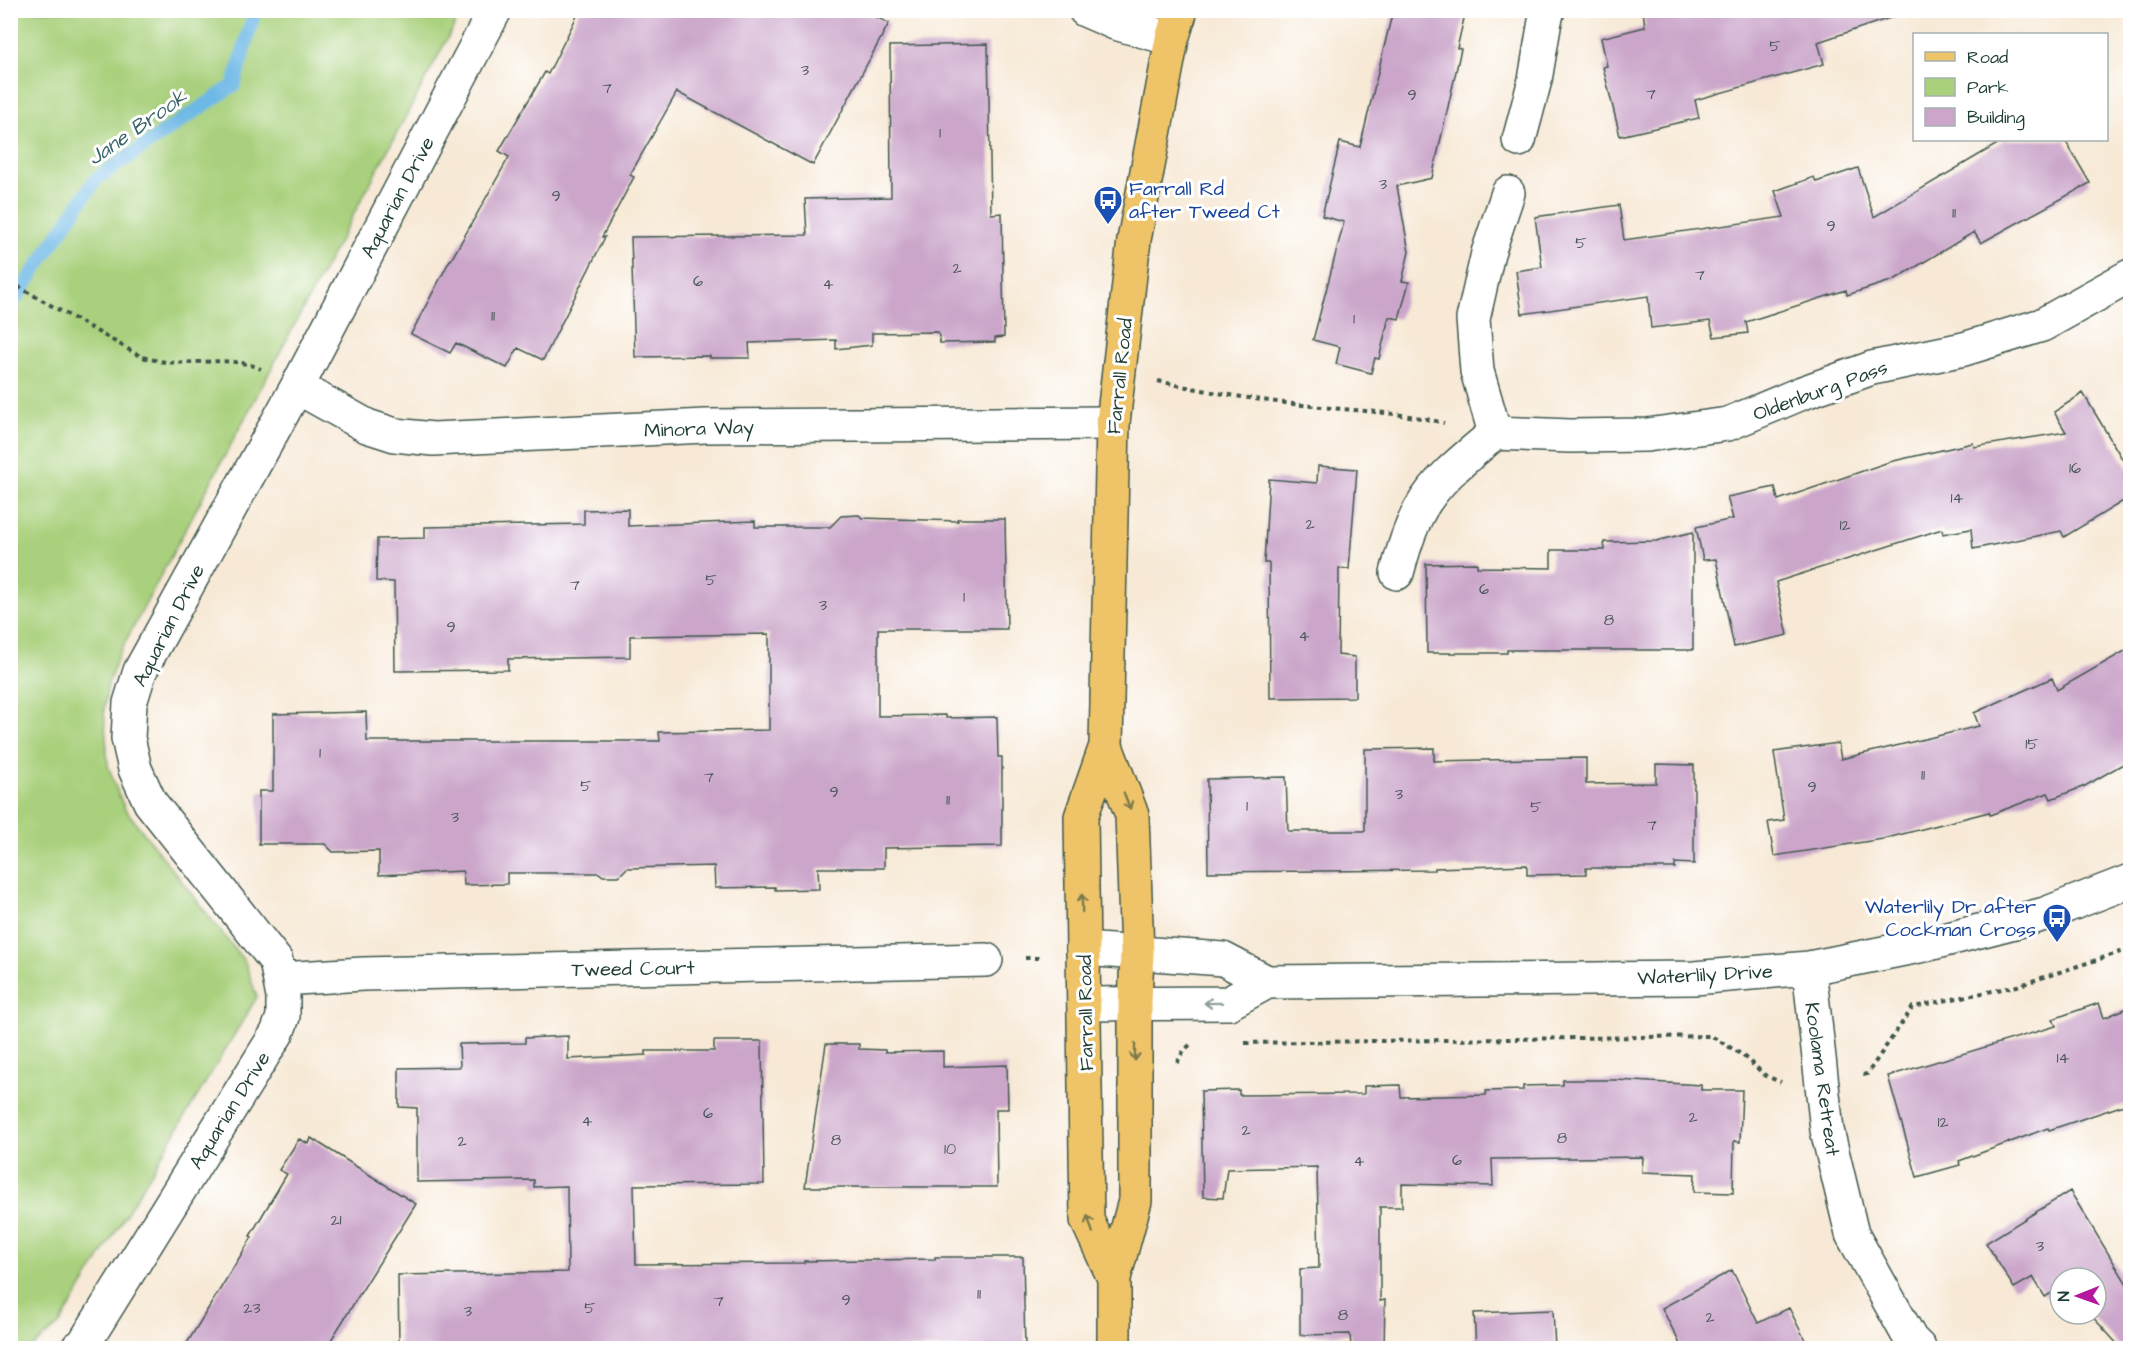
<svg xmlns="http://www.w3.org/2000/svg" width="2141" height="1359" font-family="'Architects Daughter',sans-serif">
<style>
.green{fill:#a9d07b;stroke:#648658;stroke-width:1.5}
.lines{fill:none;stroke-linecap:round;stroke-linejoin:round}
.stream{stroke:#6cb8e6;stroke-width:14}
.building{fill:#cba6ca}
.minor-casing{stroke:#3f574c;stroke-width:36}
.major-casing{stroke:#3f574c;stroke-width:36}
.path{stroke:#3f574c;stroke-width:4;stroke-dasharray:4.5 4.5;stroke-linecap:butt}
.minor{stroke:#fff;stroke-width:33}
.major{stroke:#efc469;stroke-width:33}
.oneway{stroke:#7d7a4c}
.oneway2{stroke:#8f9e9a}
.labels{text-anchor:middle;stroke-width:6;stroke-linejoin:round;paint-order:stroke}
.number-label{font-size:16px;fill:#4a575a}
.transit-label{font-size:20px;fill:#164399;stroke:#fff;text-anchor:start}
.street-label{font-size:20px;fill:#1f3d34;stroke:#fff}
.water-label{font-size:21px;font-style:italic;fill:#366269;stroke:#fff}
</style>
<rect width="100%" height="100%" fill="#fff"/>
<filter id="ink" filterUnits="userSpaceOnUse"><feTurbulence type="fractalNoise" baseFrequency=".0167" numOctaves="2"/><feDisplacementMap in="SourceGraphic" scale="12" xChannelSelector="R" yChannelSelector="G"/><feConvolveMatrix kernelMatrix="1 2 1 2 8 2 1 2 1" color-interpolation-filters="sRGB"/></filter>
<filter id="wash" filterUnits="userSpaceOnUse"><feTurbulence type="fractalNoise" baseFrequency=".008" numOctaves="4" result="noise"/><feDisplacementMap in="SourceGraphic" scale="24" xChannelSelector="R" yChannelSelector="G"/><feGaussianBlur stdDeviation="1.35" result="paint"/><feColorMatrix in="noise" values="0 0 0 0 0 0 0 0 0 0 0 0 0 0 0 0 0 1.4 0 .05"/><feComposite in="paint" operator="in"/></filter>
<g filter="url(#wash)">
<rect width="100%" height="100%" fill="#f7e9d6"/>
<path class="green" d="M10,11H462L119,654L108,684L104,710L108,765L116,788L125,809L245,962L257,997L60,1324L31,1348H10Z"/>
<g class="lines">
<path class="stream" d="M10,307L96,179L234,85L255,10"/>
</g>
<g id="blocks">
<path class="building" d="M580,10L862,11L889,23L813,165L677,92L630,175L634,177L602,237H605L543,360L518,348L507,368L456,343L450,353L411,334L450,260H451L509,157L499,151L545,72L548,74Z
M1393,10H1466L1457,48L1461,49L1432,178L1397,186L1409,252L1402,281L1409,282L1399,319L1389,317L1379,359L1375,358L1371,373L1336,364L1340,347L1313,340L1344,222L1322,216L1340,142L1360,147Z
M1643,10H1892L1893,17L1818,42L1824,64L1695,100L1699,118L1620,136L1603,67L1607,66L1601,38L1645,27Z
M988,44L991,214L1002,213L1004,337L995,338V342L940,343L938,332L872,333V345L836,349V340L749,343L750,358H710V356L635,357L631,237L807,235L805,199L891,197L890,46Z
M2004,140H2065L2090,183L1981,243L1974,232L1894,280L1847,295L1846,290L1746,322L1748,333L1714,337L1710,321L1651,328L1648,296L1522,314L1516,271L1542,267L1535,217L1619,205L1624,240L1784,217L1775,191L1814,177L1816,182L1858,168L1874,217Z
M2083,393L2130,472V497L2064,537L2061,531L1973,549L1971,529L1943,534L1942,529L1776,582L1788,635L1734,647L1716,559L1703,560L1696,527L1733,519L1727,497L1775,487L1778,500L1889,462L1973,443L1974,447L2066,432L2054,412Z
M1318,466L1357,469L1349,569L1339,568L1338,655L1355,657V697L1270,698L1269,563H1264L1269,479L1317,483Z
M628,509V526L755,521V527H830L841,516L859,515L862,518L958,521L957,519H1005L1007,629H878V716L946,715V718L997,717L998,757H1002V846L884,848V868H818L819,889L775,890V887L715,888L714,866L627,868L619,876H603L599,873H507V884L464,885L463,871L379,875V851L333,852L325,844H259V791H273V714L366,712L367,741H660L659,732L769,730V634L630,636V657L508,659V670L395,671L394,582L376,581L377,539L425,538V527L584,524V510Z
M1693,532V650H1507V653H1427L1426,564L1477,563V567L1551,568V550H1605L1604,542L1656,541Z
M2130,648V760L2085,786L2051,799L2048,793L1990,815L1989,812L1883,839L1774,856L1768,822L1784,820L1774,752L1838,743L1841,759L1979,726L1974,713L2052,678L2057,690Z
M1434,748V761L1586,758V784L1656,783V764L1694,765V864L1675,863V868H1586V874L1527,875V865L1435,868V870L1208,872L1207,779L1286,777L1288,831H1365V749Z
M2099,1003L2104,1018L2130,1007V1103L2049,1130L2048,1128L1959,1161L1960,1165L1917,1177L1888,1076L2056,1026L2053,1019Z
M568,1036V1059L646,1055V1051H714V1041H762L764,1184L634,1185L636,1264L804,1263V1261L935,1259V1257H1023L1025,1348H399L398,1275L568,1272L567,1186L534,1187V1180L417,1182V1108L399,1107V1068L460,1067L459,1044L525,1043V1038Z
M826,1044H859V1049L885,1050V1052L943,1051V1067L1007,1065L1008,1109H996L997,1187H805Z
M1563,1080H1616L1701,1085V1090H1742L1740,1142L1734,1141L1733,1193L1694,1192L1695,1174L1642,1172L1643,1157L1492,1159L1493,1186L1402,1184V1207H1380V1301L1385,1300L1384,1348H1351L1350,1334L1300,1335V1269L1319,1268L1317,1167L1227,1169L1223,1198L1203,1197L1201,1091L1239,1090V1095L1364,1094V1086L1400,1085L1401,1097L1486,1095V1091L1523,1090V1086L1563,1085Z
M311,1138L416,1204L326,1348H184L252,1237L250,1236L287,1174L279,1170L299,1139L309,1144Z
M2070,1191L2130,1289V1348H2121L2090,1314H2096V1278H2060V1288L2045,1297L2033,1277L2014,1288L1986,1243Z
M1732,1270L1758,1323L1789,1308L1809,1348H1682L1662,1308Z
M1553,1310L1555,1348H1476L1474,1313Z"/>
</g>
</g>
<g filter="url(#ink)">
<use href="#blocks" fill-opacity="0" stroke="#3f574c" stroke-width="1.5"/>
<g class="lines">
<g class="minor-casing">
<path id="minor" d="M1085,10L1115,23L1172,39
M1519,140L1535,80L1545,21L1548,10
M1508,193L1488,253L1473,319L1477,371L1495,433L1570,436L1647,435L1728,424L1802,393L1872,368L1964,349L2042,325L2130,276
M297,387L367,426L395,435L433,439L706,426L1113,423
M1397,573C1403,551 1409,529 1421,508C1438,478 1469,455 1495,433
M1083,949L1223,959L1267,982L1694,978L1809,968L1929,944L2045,914L2130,881
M1809,968L1827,1130L1852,1234L1911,1340L1919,1348
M280,979L363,974L986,960
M1084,1004L1229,1003L1267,982
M78,1348L83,1345L277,1033L283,1017V997L276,961L150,802L135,769L128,738L130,703L140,671L297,387L495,10"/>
</g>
<g class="major-casing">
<path id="major" d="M1106,746L1132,815L1137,952L1135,1005V1201L1114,1278V1348
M1114,1278L1087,1220L1081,817L1106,746L1113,423L1134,240L1172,39L1181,10"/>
</g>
<path class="path" d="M10,282L142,357C150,359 158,361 166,362C197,365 231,355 261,369
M1158,381C1209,392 1260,401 1312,406C1356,411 1401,412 1444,423
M1025,958H1042
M1245,1043L1711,1036L1741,1054L1766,1076L1781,1082
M1177,1063L1184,1050L1190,1045
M1863,1075L1867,1074L1913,1007L2017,986L2130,949"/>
<use href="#minor" class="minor"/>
<use href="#major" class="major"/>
</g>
<defs><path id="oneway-shaft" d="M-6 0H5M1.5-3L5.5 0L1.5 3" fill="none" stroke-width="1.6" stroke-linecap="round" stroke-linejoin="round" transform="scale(1.5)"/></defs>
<g class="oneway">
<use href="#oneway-shaft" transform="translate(1127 801) rotate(69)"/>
<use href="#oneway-shaft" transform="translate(1082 903) rotate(-91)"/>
<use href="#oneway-shaft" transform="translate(1135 1052) rotate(90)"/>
<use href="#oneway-shaft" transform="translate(1090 1224) rotate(-108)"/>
</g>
<use class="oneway2" href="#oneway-shaft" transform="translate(1213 1003) rotate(179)"/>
</g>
<defs>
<g id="bus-pin" transform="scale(1.5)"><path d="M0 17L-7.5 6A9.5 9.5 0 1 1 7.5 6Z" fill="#1a4fb4" stroke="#fff"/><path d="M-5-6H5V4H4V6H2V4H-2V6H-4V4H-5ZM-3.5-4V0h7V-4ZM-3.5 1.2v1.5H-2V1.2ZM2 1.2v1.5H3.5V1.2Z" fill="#fff"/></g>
</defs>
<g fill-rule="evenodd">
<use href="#bus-pin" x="1108" y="200"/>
<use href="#bus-pin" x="2057" y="918"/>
</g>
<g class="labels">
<g class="number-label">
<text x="1775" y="51">5</text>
<text x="805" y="75">3</text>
<text x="607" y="93">7</text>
<text x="1651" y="99">7</text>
<text x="1412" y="100">9</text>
<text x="940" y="138">1</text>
<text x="1383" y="189">3</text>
<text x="556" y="201">9</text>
<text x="1954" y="218">11</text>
<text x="1831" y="231">9</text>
<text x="1581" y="248">5</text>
<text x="957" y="273">2</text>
<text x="1700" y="280">7</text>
<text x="698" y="286">6</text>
<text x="828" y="289">4</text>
<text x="493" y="321">11</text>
<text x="1354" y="324">1</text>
<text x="2075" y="473">16</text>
<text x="1957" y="503">14</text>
<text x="1310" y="529">2</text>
<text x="1845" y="530">12</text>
<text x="711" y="585">5</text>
<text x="575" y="590">7</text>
<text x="1484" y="594">6</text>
<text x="964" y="602">1</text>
<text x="823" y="610">3</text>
<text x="1609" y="625">8</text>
<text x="451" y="632">9</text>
<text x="1304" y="641">4</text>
<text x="2032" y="749">15</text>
<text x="320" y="758">1</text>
<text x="1923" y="780">11</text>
<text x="709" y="782">7</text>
<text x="586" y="791">5</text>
<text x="1812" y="792">9</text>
<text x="834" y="797">9</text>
<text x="1399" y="799">3</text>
<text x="948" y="805">11</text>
<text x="1247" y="811">1</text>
<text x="1536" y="812">5</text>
<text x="455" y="822">3</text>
<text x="1652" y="830">7</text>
<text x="2063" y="1063">14</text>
<text x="708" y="1118">6</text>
<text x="1693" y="1122">2</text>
<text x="587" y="1126">4</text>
<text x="1943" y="1127">12</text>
<text x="1246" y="1135">2</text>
<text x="1562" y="1143">8</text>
<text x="836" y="1145">8</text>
<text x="462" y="1146">2</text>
<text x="950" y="1154">10</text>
<text x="1457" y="1165">6</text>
<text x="1359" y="1166">4</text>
<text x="336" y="1225">21</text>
<text x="2040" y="1251">3</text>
<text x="979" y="1299">11</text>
<text x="846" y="1305">9</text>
<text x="719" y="1306">7</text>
<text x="252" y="1313">23</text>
<text x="590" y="1313">5</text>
<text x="468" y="1316">3</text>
<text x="1343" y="1320">8</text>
<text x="1710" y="1322">2</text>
</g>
<g class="transit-label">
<text x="1129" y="195">Farrall Rd<tspan x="1129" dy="23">after Tweed Ct</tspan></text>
<text x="2036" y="913" text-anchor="end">Waterlily Dr after<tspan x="2036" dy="23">Cockman Cross</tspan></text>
</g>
<g class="street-label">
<text transform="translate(397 197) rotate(-62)" y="7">Aquarian Drive</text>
<text transform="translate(1119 376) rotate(-84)" y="7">Farrall Road</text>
<text transform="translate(1820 390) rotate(-20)" y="7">Oldenburg Pass</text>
<text transform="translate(699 428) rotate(-2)" y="7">Minora Way</text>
<text transform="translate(168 625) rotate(-63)" y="7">Aquarian Drive</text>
<text transform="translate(633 968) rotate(-1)" y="7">Tweed Court</text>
<text transform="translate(1705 974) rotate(-3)" y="7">Waterlily Drive</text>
<text transform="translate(1085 1013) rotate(-91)" y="7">Farrall Road</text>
<text transform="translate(1823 1079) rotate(82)" y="7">Koolama Retreat</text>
<text transform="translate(229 1110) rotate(-58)" y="7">Aquarian Drive</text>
</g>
<g class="water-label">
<text transform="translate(137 127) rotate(-35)" y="7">Jane Brook</text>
</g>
</g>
<rect width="2141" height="1359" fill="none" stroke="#fff" stroke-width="36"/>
<rect x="1913" y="33" width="195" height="108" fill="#ffffff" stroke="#a5b1ae" stroke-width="1.5"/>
<rect x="1925" y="52" width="30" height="9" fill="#efc469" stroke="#a5b1ae" stroke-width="1.5"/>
<text x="1967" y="63" font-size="18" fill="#1f3d34">Road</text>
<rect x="1925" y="78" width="30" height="18" fill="#a9d07b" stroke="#a5b1ae" stroke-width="1.5"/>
<text x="1967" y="93" font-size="18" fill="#1f3d34">Park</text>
<rect x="1925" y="108" width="30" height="18" fill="#cba6ca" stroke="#a5b1ae" stroke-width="1.5"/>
<text x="1967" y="123" font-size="18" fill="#1f3d34">Building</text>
<g transform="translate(2078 1296) rotate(269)"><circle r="28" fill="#ffffff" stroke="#a5b1ae" stroke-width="1.5"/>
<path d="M0-4.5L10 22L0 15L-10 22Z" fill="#b5179e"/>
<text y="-9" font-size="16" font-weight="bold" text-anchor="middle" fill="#1f3d34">N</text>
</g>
</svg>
